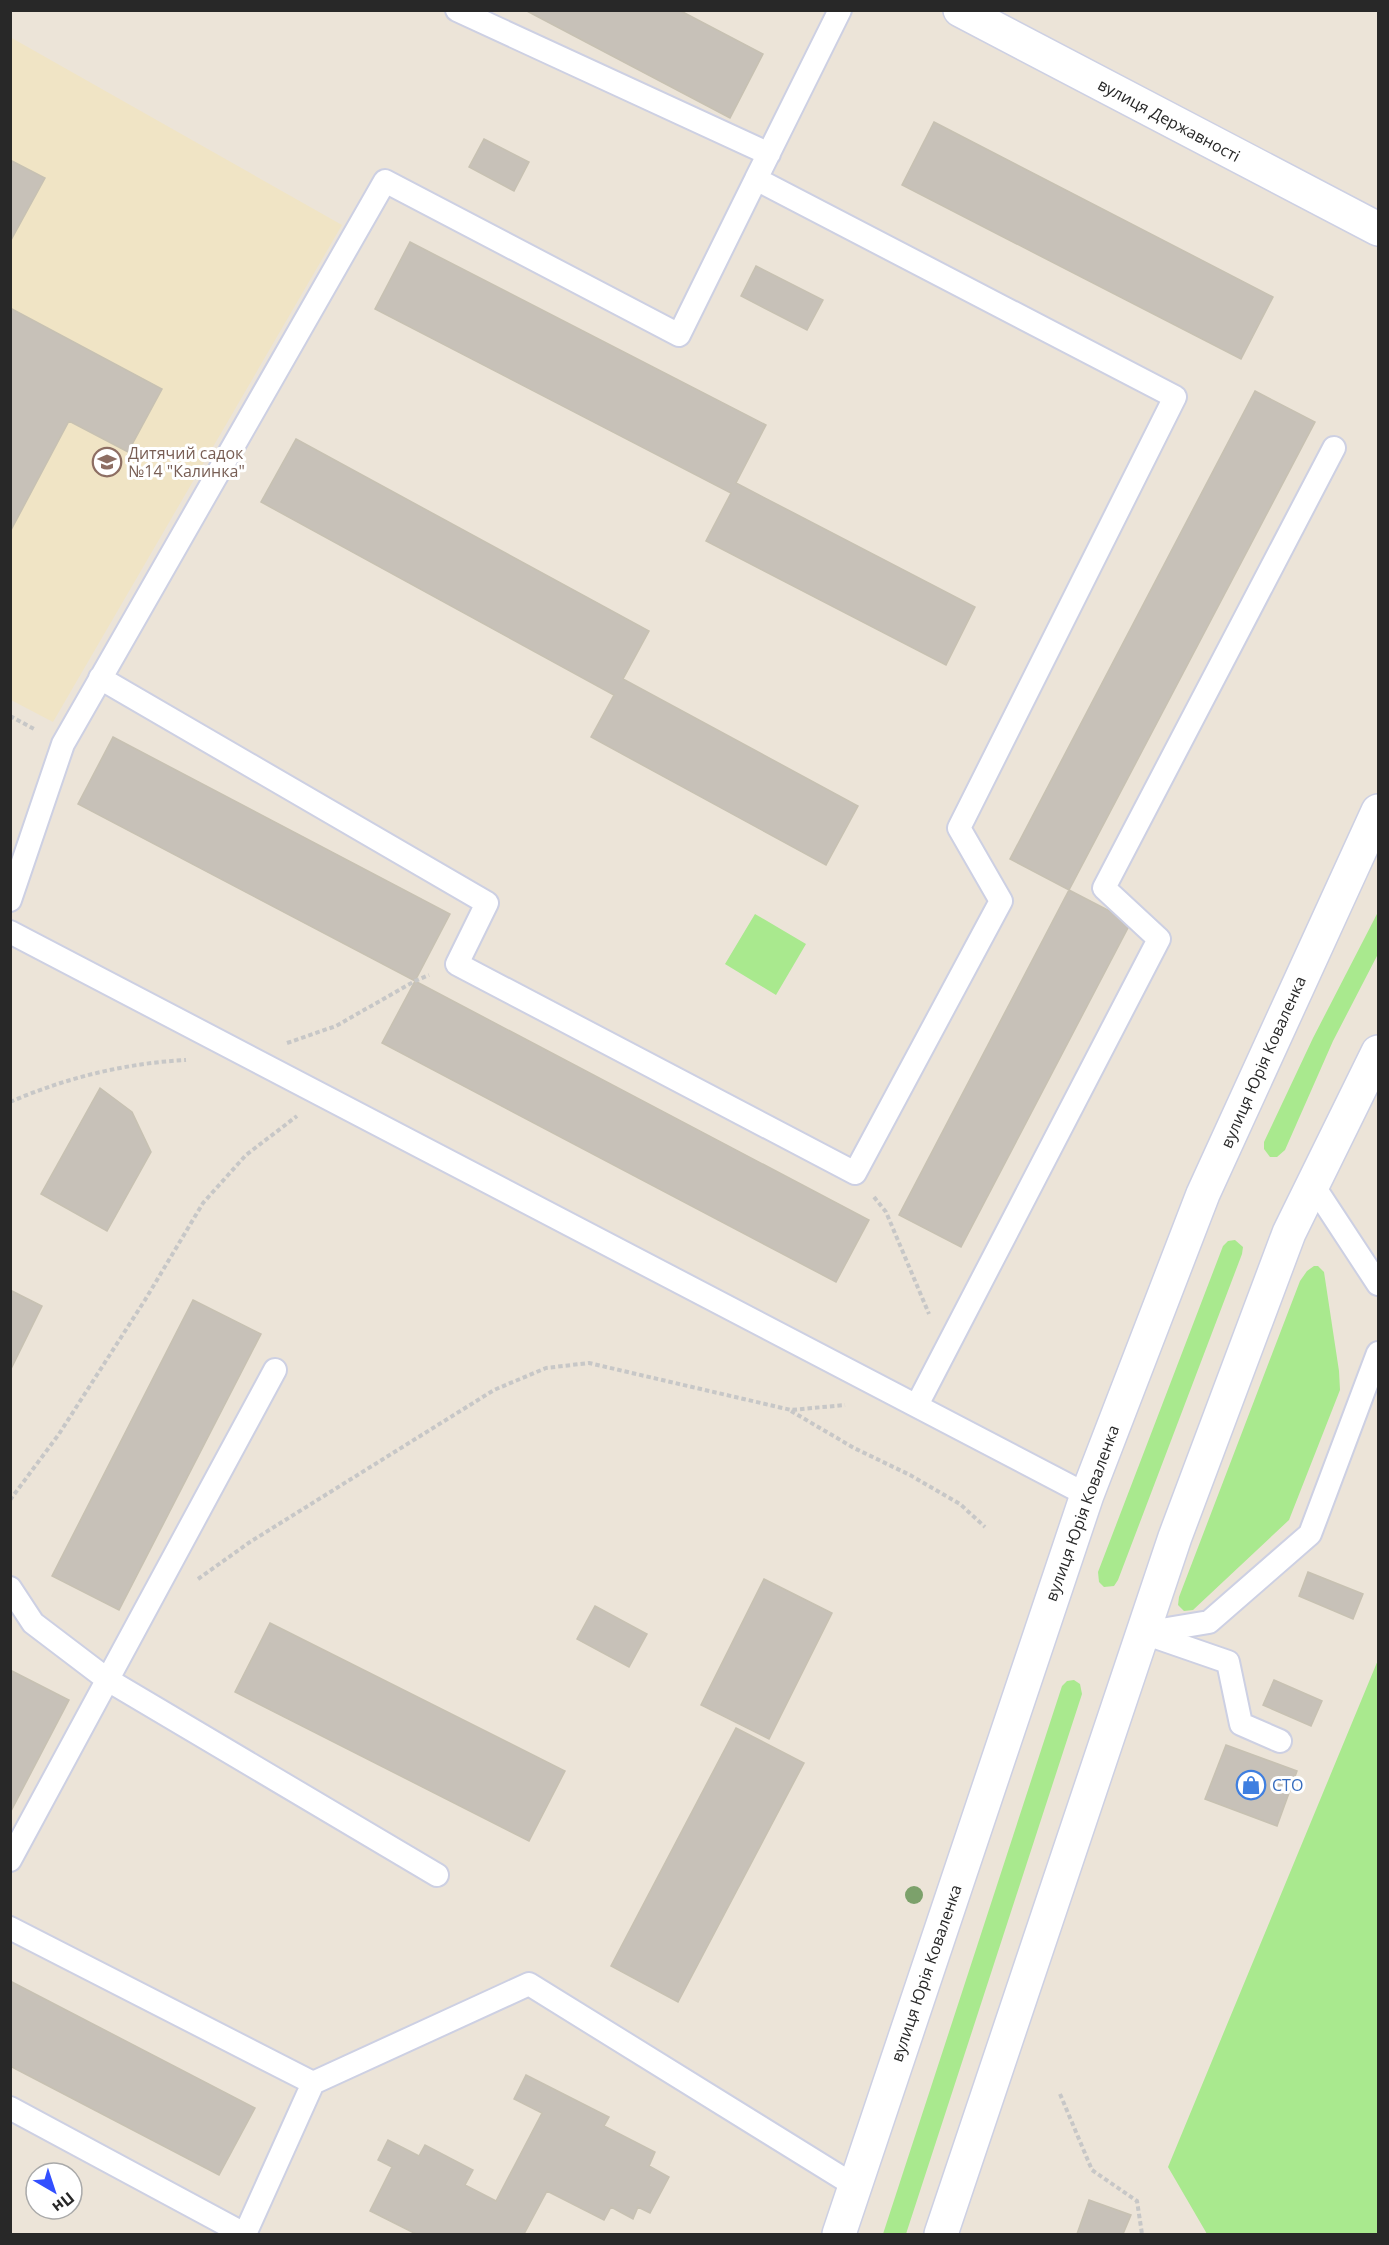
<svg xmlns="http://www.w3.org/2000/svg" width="1389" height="2245" font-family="'Open Sans',sans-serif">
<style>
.education{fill:#f0e4c5}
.green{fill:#a9e98e}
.building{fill:#c7c1b8;stroke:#c7c1b2;stroke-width:1.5}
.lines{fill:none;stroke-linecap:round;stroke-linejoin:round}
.service-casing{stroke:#cdd0e3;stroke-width:26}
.tertiary-casing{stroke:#cdd0e3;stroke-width:36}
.path{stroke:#c7c7c7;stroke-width:4;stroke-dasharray:4.5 3;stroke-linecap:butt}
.service{stroke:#fff;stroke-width:22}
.tertiary{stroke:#fff;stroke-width:33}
.tree{fill:#7ca16b}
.labels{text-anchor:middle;stroke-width:6;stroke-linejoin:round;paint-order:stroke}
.street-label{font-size:16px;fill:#282828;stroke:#fff}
.education-label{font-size:16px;fill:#785e54;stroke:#fff;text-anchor:start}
.shop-label{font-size:16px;fill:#366cbe;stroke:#fff;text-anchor:start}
</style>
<rect width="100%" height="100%" fill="#ece4d8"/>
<path class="education" d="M10,37L342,225L53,722L11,700Z"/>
<path class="green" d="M1378,912V954L1333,1041L1285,1150L1277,1157H1270L1264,1149V1142L1313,1038Z
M755,914L806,944L776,995L725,964Z
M1235,1240L1243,1247L1242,1254L1118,1580L1114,1586L1104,1587L1099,1582L1098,1572L1223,1246L1228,1241Z
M1314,1266H1318L1324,1272L1339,1371L1340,1390L1289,1520L1193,1610L1184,1611L1178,1605L1179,1597L1300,1281L1307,1271Z
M1378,1660V2234H1207L1168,2167Z
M1074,1680L1080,1684L1082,1694L906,2234H883L1062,1686L1067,1681Z"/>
<path class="building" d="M525,10H679L763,54L730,118Z
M934,122L1273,297L1241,359L902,185Z
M484,139L529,162L514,191L469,167Z
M10,160L45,178L10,242Z
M410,242L766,425L736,483L975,607L946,665L706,541L731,493L375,309Z
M756,266L823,300L807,330L741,296Z
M10,308L162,389L128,452L69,421L10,532Z
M1255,391L1315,422L1069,890L1010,859Z
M296,439L649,631L623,679L858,806L826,865L591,737L614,695L261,502Z
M113,737L450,914L415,981L78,804Z
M1069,890L1131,922L961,1247L899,1215Z
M415,981L869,1220L836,1282L382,1043Z
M100,1088L132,1112L151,1152L107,1231L41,1194Z
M10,1290L42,1306L10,1371Z
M193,1300L261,1334L119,1610L52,1576Z
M1308,1572L1363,1594L1353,1619L1299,1596Z
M764,1579L832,1613L769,1739L701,1705Z
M595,1606L647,1634L629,1667L577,1639Z
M270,1623L565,1771L529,1841L235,1692Z
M10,1670L69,1700L10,1813Z
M1274,1680L1322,1701L1311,1726L1263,1705Z
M736,1728L804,1763L678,2002L611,1966Z
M1226,1745L1297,1771L1277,1826L1205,1799Z
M10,1981L255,2108L219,2175L10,2066Z
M526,2075L609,2117L604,2126L655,2152L649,2166L669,2177L650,2213L638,2207L633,2219L611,2207L604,2220L547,2191L524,2234H416L370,2211L392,2167L378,2160L388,2140L419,2156L425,2145L473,2170L465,2185L496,2201L542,2113L514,2099Z
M1089,2200L1131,2215L1123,2234H1077Z"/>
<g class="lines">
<g class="service-casing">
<path id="service" d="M457,10L769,154
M100,678L487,903L457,964L855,1173L1001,901L959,828L1175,397L756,179L840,10
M10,900L63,744L385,181L679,335L756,179
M10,932L1087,1495
M1313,1185L1378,1284
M917,1405L1159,939L1104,888L1334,448
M10,1588L33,1623L108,1680L437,1875
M1143,1633L1209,1622L1310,1534L1378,1353
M1147,1634L1228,1662L1241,1724L1280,1741
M10,1860L275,1370
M10,1928L313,2083L245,2234
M313,2083L529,1984L855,2186
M10,2108L244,2234"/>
</g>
<g class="tertiary-casing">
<path id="tertiary" d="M960,10L1378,229
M839,2234L1087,1495L1203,1194L1378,811
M941,2234L1175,1537L1289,1233L1378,1052"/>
</g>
<path class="path" d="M10,716L36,730
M287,1043L336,1026L415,981L429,975
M10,1102C65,1078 126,1063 186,1060
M874,1197L886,1212L929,1314
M791,1411L854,1448L910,1475L960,1504L985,1527
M10,1500L59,1434L145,1300L203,1203L246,1155L297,1116
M198,1579L250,1542L494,1390L546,1368L589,1363L791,1410L845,1405
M1060,2094L1092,2170L1137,2201L1142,2234"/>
<use href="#service" class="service"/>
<use href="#tertiary" class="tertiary"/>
</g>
<circle class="tree" cx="914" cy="1895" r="9"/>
<defs>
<g id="school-ring" transform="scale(1.5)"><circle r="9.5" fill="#fff" stroke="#8d6e63" stroke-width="1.5"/><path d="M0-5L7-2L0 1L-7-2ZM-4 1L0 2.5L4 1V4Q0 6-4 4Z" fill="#8d6e63"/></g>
<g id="shop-ring" transform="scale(1.5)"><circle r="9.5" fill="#fff" stroke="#3f7fe0" stroke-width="1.5"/><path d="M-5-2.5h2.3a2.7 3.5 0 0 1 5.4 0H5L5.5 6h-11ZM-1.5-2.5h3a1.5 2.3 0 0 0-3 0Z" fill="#3f7fe0"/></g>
</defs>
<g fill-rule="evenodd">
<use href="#school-ring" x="107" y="462"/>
<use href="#shop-ring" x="1251" y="1785"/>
</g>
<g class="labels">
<g class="street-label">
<text transform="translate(1169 120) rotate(28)" y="6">вулиця Державності</text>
<text transform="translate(1263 1062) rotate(-66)" y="6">вулиця Юрія Коваленка</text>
<text transform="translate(1082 1513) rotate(-70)" y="6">вулиця Юрія Коваленка</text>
<text transform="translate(926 1973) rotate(-71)" y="6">вулиця Юрія Коваленка</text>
</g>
<g class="education-label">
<text x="128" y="459">Дитячий садок<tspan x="128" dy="18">№14 "Калинка"</tspan></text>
</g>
<g class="shop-label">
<text x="1272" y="1791">СТО</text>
</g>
</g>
<rect width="1389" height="2245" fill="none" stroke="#282828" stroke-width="24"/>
<g transform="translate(54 2191) rotate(141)"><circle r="28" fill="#ffffff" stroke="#a9a9a9" stroke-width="1.5"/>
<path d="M0-4.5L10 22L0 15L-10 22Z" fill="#324fff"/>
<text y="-9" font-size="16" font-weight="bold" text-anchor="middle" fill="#282828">Пн</text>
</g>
</svg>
